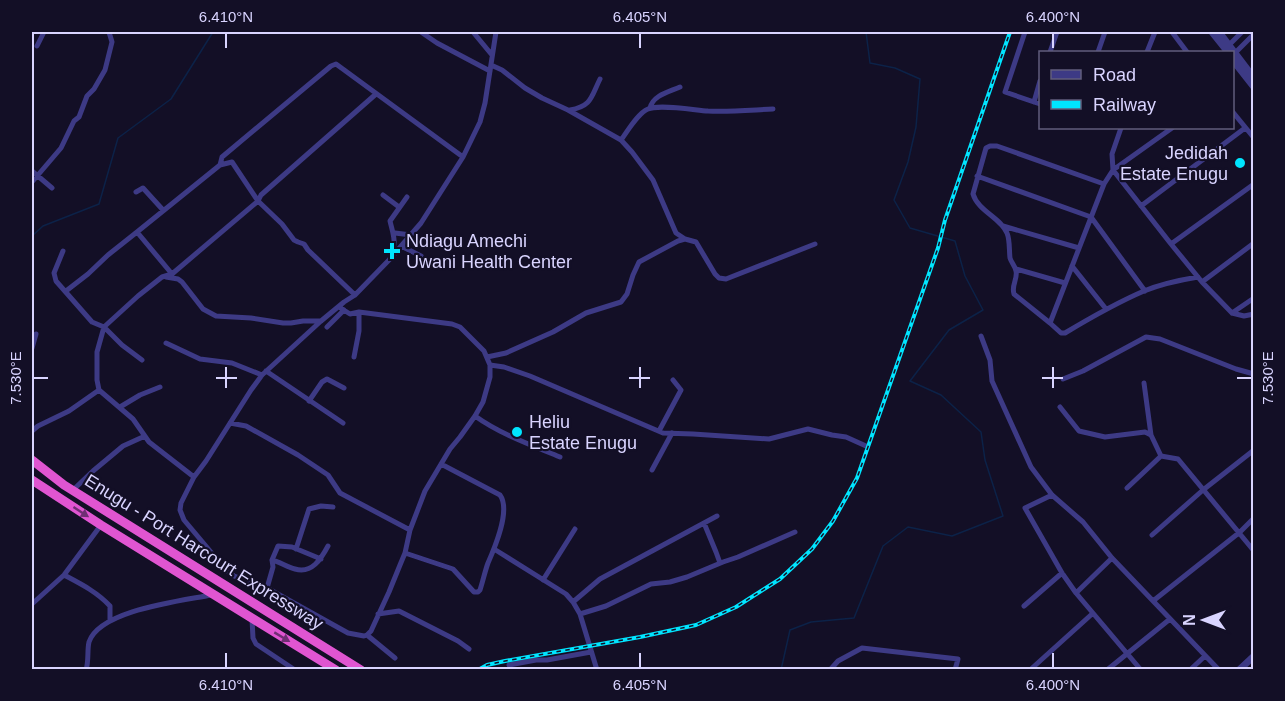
<svg xmlns="http://www.w3.org/2000/svg" width="1285" height="701" font-family="Helvetica,sans-serif">
<style>
.lines{fill:none;stroke-linecap:round;stroke-linejoin:round}
.stream{stroke:#0c2248;stroke-width:1.5}
.minor{stroke:#3d3a85;stroke-width:5}
.tertiary{stroke:#3d3a85;stroke-width:7}
.trunk{stroke:#e055d1;stroke-width:9}
.rail-casing{stroke:#00e5ff;stroke-width:4}
.rail{stroke:#130f26;stroke-width:1.5;stroke-dasharray:4.5;stroke-linecap:butt}
.oneway{fill:#6f2e73}
.ticks{fill:none;stroke:#d9d4ff;stroke-width:2}
.poi-dot{fill:#00e5ff;stroke:#130f26;stroke-width:2}
.labels{text-anchor:middle;stroke-width:4.5;stroke-linejoin:round;paint-order:stroke}
.poi-label{font-size:18px;fill:#d9d4ff;stroke:#130f26;text-anchor:start}
.street-label{font-size:18px;fill:#d9d4ff;stroke:#130f26}
.neatline{fill:none;stroke:#d9d4ff;stroke-width:2}
.ticks-label{font-size:15px;text-anchor:middle;fill:#d9d4ff}
</style>
<rect width="100%" height="100%" fill="#130f26"/>
<g class="lines">
<path class="stream" d="M32,236L43,226L99,204L118,138L171,99L213,32
M781,670L790,630L811,622L854,618L883,546L908,527L952,536L1003,516L985,460L981,432L941,395L910,381L949,330L983,310L965,276L955,241L910,228L894,200L908,162L916,127L920,79L895,68L870,63L866,32"/>
<path class="minor" d="M421,32L437,43L490,71
M473,32L492,55
M1025,32L1005,92L1040,104
M1172,32L1187,52
M37,46L44,32
M1228,46L1242,32
M1050,52L1057,32
M1098,52L1105,32
M1147,52L1155,32
M1232,56L1254,34
M491,65L502,70L525,88L542,98L568,110L621,140L632,152L653,180L676,233L685,239
M1034,102L1040,81
M650,108C653,95 669,92 680,87
M570,110C592,106 591,97 600,79
M1232,111L1254,138
M1121,128L1112,154L1113,170L1172,128
M621,140C627,132 638,113 648,109C659,104 694,110 708,111C729,112 751,110 773,109
M220,165L232,162L258,201L282,224L294,240L298,242L304,244L308,250L355,295
M32,171L52,188
M977,176L1091,217L1145,291
M32,182L61,148L74,121L79,117L87,96L94,89L105,70L112,42L109,32
M1104,184L997,146H990L986,148L973,194C978,211 1001,218 1007,233C1010,240 1009,250 1010,258C1011,262 1015,266 1016,271C1018,279 1011,285 1014,294L1050,323L1104,184L1113,170L1171,244
M1254,184L1171,244L1202,282L1232,313L1244,316L1254,314
M136,192L143,188L163,210
M383,195L399,207
M1141,206L1245,128
M1003,226L1079,248
M395,233L411,235
M401,246L421,256
M63,251L54,273L56,281L92,322L104,327L122,345L142,360
M391,256C397,242 393,234 390,221L407,197
M1072,266L1106,309
M1016,269L1065,283
M172,274L137,232L220,165L222,157L331,66L336,64L463,157
M166,277L178,279L182,282L203,309L216,316L251,318L283,323H291L303,321H321
M1202,282L1254,243
M66,291L88,274L108,255L137,232
M339,307L350,314L359,312L452,324L460,327L484,351L490,365V377L483,402L475,416L460,437L450,449L425,491L410,530L405,553L400,565L389,592L371,631L367,635L364,636L348,633L267,588L234,576L226,570L184,520L180,510L181,503L194,477L206,461L251,390L262,375L321,321L344,302L355,295L389,260L421,223L463,157L480,122L485,103L496,32
M1232,313L1254,298
M1050,323L1061,333H1065C1090,318 1116,303 1144,291C1161,284 1180,280 1198,277
M327,327L344,310
M981,336L990,360L992,381L1031,467L1052,495L1083,522L1112,558L1219,670
M166,343L200,359L232,363L262,375
M32,348L36,334
M354,357L359,331V312
M487,357L506,353L553,332L586,313L621,302L627,294L633,275L639,262L678,241L685,239L696,242L715,274L719,278L726,279L815,244
M490,365L504,367L530,376L663,433L693,434L769,439L808,429L832,435L846,437L866,446
M266,371L343,423
M1063,379L1083,371L1146,337L1160,339L1236,369L1254,374
M1144,383L1151,435
M99,390L133,419L149,442L194,477
M309,401L322,382L327,379L344,388
M120,407L140,395L160,387
M1060,407L1079,431L1105,437L1145,432L1151,435L1161,456L1178,459L1254,551
M475,416C500,434 531,445 560,457
M230,423L246,426L298,455L328,475L340,493L410,530
M32,431L38,426L69,411L99,390L97,380V352L104,327L138,296L162,277L172,274L258,201L261,195L376,94
M659,431L681,390L673,380
M652,470L672,433
M1127,488L1161,456
M73,490L93,471L123,446L145,436
M1052,495L1025,508L1062,573L1076,593L1141,670
M704,523L716,552L720,563
M1152,535L1203,490L1254,450
M296,549L309,509L321,506L333,507
M494,549L566,594L573,602L580,614L606,606L651,584L670,582L687,577L723,562L738,557L795,532
M405,553L453,569L474,592H478L480,590C483,581 485,571 488,563C495,547 511,510 500,495L441,464
M272,560L278,546L292,547L321,559
M64,575C81,584 97,592 110,606V621
M543,580L575,529
M267,588L273,567L272,560C280,562 287,567 295,569C312,574 321,559 328,546
M1076,593L1112,558
M1153,601L1240,532L1254,518
M573,602L600,579L717,516
M32,604L64,575L101,525
M1024,606L1062,573
M378,614L399,611L458,641L469,649
M580,614L597,670
M252,619L253,638L256,644L295,670
M367,635L395,658
M509,665L536,660H547L591,652
M86,670C89,661 87,650 89,642C100,610 181,601 211,595
M830,670L838,661L862,648L958,659L955,670
M1030,670L1092,614
M1107,670L1170,619
M1190,670L1205,656"/>
<path class="tertiary" d="M1212,32L1228,52
M1219,32L1254,78
M1232,59L1254,87
M1239,670L1254,656"/>
<path class="trunk" d="M32,460L64,485L361,670
M32,480L101,525L336,670"/>
<g class="rail-casing">
<path id="rail" d="M478,670L487,665L505,661L640,637L696,625L736,607L780,579L812,549L833,521L857,478L938,248L945,220L1010,32"/>
</g>
<use href="#rail" class="rail"/>
</g>
<defs><path id="oneway-solid" d="M-6-.8H1V-3.2L6.5 0L1 3.2V.8H-6Z" transform="scale(1.5)"/></defs>
<g class="oneway">
<use href="#oneway-solid" transform="translate(81 512) rotate(33)"/>
<use href="#oneway-solid" transform="translate(282 637) rotate(31)"/>
</g>
<path class="ticks" d="M226,33V48M640,33V48M1053,33V48M226,367V388M640,367V388M1053,367V388M33,378H48M216,378H237M629,378H650M1042,378H1063M1237,378H1252M226,653V668M640,653V668M1053,653V668"/>
<g class="poi-dot">
<circle cx="1240" cy="163" r="6"/>
<path d="M389 242h6v6h6v6h-6v6h-6v-6h-6v-6h6z"/>
<circle cx="517" cy="432" r="6"/>
</g>
<g class="labels">
<g class="poi-label">
<text x="1228" y="159" text-anchor="end">Jedidah<tspan x="1228" dy="21">Estate Enugu</tspan></text>
<text x="406" y="247">Ndiagu Amechi<tspan x="406" dy="21">Uwani Health Center</tspan></text>
<text x="529" y="428">Heliu<tspan x="529" dy="21">Estate Enugu</tspan></text>
</g>
<g class="street-label">
<text transform="translate(204 552) rotate(32)" y="6">Enugu - Port Harcourt Expressway</text>
</g>
</g>
<rect width="1285" height="701" fill="none" stroke="#130f26" stroke-width="66"/>
<rect x="1039" y="51" width="195" height="78" fill="#130f26" stroke="#625e7d" stroke-width="1.5"/>
<rect x="1051" y="70" width="30" height="9" fill="#3d3a85" stroke="#625e7d" stroke-width="1.5"/>
<text x="1093" y="81" font-size="18" fill="#d9d4ff">Road</text>
<rect x="1051" y="100" width="30" height="9" fill="#00e5ff" stroke="#625e7d" stroke-width="1.5"/>
<text x="1093" y="111" font-size="18" fill="#d9d4ff">Railway</text>
<g transform="translate(1204 620) rotate(270)" stroke="#130f26" stroke-width="4.5" paint-order="stroke">
<path d="M0-4.5L10 22L0 15L-10 22Z" fill="#d9d4ff"/>
<text y="-9" font-size="16" font-weight="bold" text-anchor="middle" fill="#d9d4ff">N</text>
</g>
<rect x="33" y="33" width="1219" height="635" class="neatline"/>
<g class="ticks-label">
<text x="226" y="22">6.410°N</text>
<text x="640" y="22">6.405°N</text>
<text x="1053" y="22">6.400°N</text>
<text transform="translate(1268 378) rotate(-90)" y="5">7.530°E</text>
<text transform="translate(16 378) rotate(-90)" y="5">7.530°E</text>
<text x="226" y="690">6.410°N</text>
<text x="640" y="690">6.405°N</text>
<text x="1053" y="690">6.400°N</text>
</g>
</svg>
